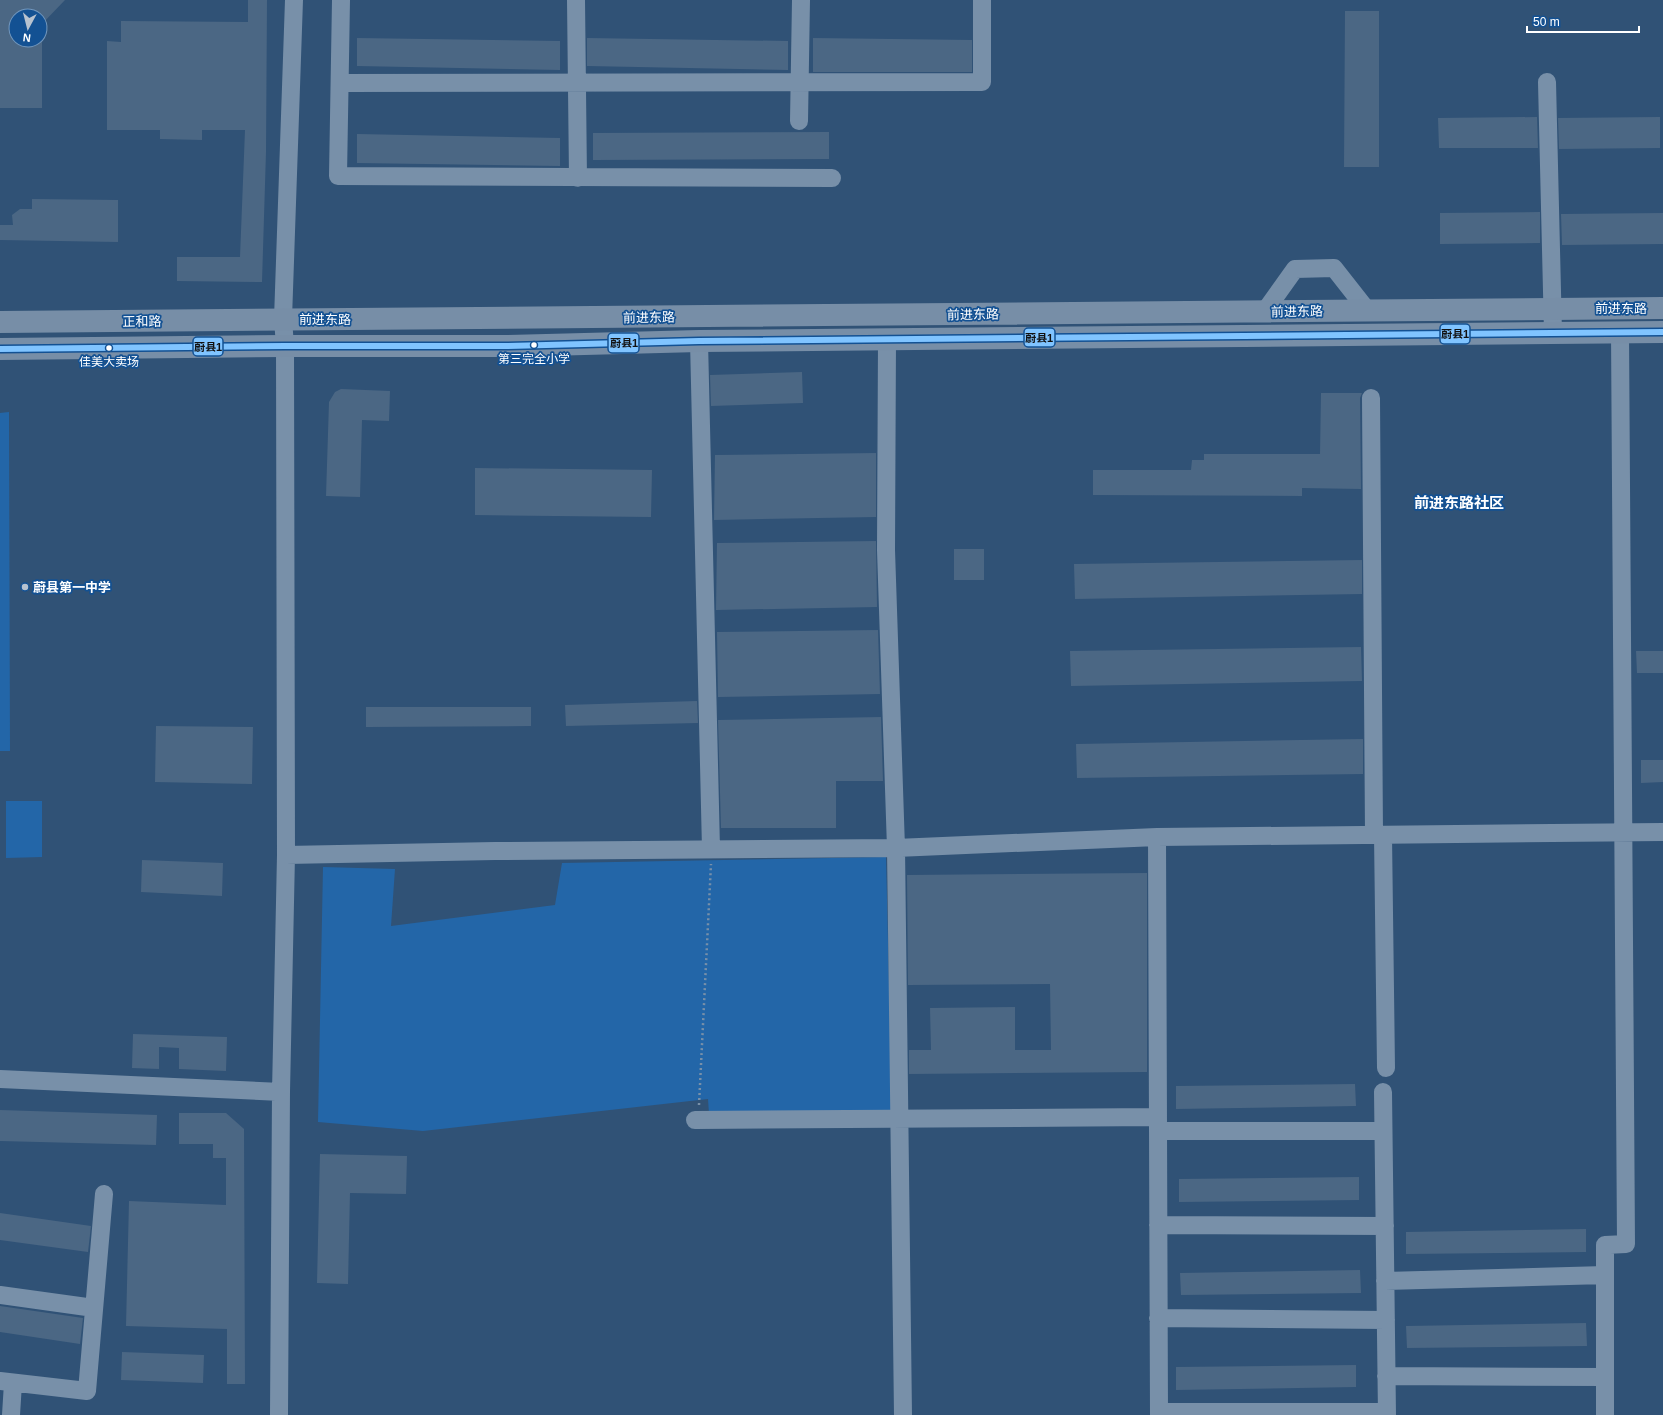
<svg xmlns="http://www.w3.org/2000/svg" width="1663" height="1415" font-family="Helvetica,'Noto Sans SC',sans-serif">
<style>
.green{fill:#2366a8}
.building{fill:#4b6784}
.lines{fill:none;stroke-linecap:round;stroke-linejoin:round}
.path{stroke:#7890a9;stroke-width:2.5;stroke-dasharray:2 3;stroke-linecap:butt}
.minor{stroke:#7890a9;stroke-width:18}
.major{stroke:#778ea7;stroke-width:22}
.bus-1-casing{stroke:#135193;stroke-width:9}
.bus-1{stroke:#80c4ff;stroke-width:6}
.bus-dot{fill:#fff;stroke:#135193;stroke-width:1.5}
.poi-dot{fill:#b7c2cf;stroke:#135193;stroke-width:1.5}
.labels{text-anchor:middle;stroke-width:3.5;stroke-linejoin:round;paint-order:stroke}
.bus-label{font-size:12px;fill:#fff;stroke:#135193}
.street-label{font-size:13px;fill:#fff;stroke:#135193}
.poi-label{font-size:13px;font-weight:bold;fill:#fff;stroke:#135193;text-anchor:start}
.quarter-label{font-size:15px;font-weight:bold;fill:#fff;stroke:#135193}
.line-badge{stroke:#135193;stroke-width:1.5}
.pale-badge-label{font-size:11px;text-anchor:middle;font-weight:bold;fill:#111}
</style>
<rect width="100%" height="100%" fill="#305276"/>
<path class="green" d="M9,412L10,751H0V413Z
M6,801H42V857L6,858Z
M886,857L892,1113L709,1114L708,1099L423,1131L318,1122L323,867L395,869L391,926L555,905L562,863Z"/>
<path class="building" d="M0,0H65L40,26V16H16V40H42V108H0Z
M248,0H267L266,152L262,282L177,281V257H240L245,130H202V140L160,139V130H107V41L121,42V21L248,22Z
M1345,11H1379V167H1344Z
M357,38L560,41V70L357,66Z
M587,38L788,41V70L587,66Z
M813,38L972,40V72H813Z
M1537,117L1538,148H1439L1438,118Z
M1660,117V148L1559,149L1558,118Z
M829,132V159L593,160V133Z
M357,134L560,138V166L357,163Z
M32,199L118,200V242L0,240V225H13L12,215L20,209H32Z
M1540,212V243L1440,244V213Z
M1663,213V244L1562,245L1561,214Z
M802,372L803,403L711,406L710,375Z
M341,389L390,391L389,421L362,420L360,497L326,496L329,402L335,392Z
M1321,393H1362L1360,398L1361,489L1302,488V496L1093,495V470H1191L1192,460H1204V454H1320Z
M876,453V517L714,520L715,455Z
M475,468L652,470L651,517L475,515Z
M876,541L877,607L716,610L717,543Z
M954,549H984V580H954Z
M1362,560V594L1075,599L1074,564Z
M878,630L880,694L718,697L717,632Z
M1361,647L1362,681L1071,686L1070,651Z
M1636,651H1663V673H1637Z
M697,701L698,723L566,726L565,705Z
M366,707H531V726L366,727Z
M881,717L883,781H836V828H721L718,720Z
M156,726L253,727L252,784L155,782Z
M1363,739V774L1077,778L1076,744Z
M1641,760H1663V782L1641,783Z
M142,860L223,863L222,896L141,892Z
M1147,873V1072L909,1074V1050H931L930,1008L1015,1007V1050H1051L1050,984L908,985L907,875Z
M133,1034L227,1037L226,1071L179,1069V1048L159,1047V1069L132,1068Z
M1355,1084L1356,1106L1176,1109V1086Z
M0,1110L157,1115L156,1145L0,1141Z
M179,1113H226L244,1129L245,1384H227V1329L126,1326L129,1201L226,1205V1158H213V1144H179Z
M320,1154L407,1156L406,1194L350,1193L348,1284L317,1283Z
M1359,1177V1200L1179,1202V1179Z
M0,1213L91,1226L88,1252L0,1240Z
M1586,1229V1252L1406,1254V1232Z
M1360,1270L1361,1293L1181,1295L1180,1273Z
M0,1306L83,1318L80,1344L0,1332Z
M1586,1323L1587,1346L1407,1348L1406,1326Z
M122,1352L204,1355L203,1383L121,1380Z
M1356,1365V1387L1176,1390V1367Z"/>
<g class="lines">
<path class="path" d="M699,1105L711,864"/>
<path class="minor" d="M341,0L338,176L832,178
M576,0L578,178
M1547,82L1553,333
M340,83L982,82V0
M799,121L801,0
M1265,311L1295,269L1334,268L1367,310
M887,340L886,550L896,848L903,1415
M699,341L711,849
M1371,398L1374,835
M1383,835L1386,1068
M1157,837L1159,1415
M286,855L495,851L896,848L1157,837L1663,832
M0,1079L281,1092
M1383,1092L1387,1415
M695,1120L1158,1117
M1158,1131H1383
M1158,1225L1385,1226
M1385,1281L1605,1275
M0,1295L94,1308
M1158,1318L1386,1320
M1386,1376L1605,1377
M0,1381L87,1391L104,1194
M1159,1412H1387
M11,1415L13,1383
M279,1415L281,1092L286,855L285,346L283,319L294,0
M1605,1415V1245L1626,1244L1620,332"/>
<path class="major" d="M0,322L1663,308
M0,349L285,346H508L699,341L1663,332"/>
<g class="bus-1-casing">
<path id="bus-1" d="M0,349L285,346H508L699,341L1663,332"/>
</g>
<use href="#bus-1" class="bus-1"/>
</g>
<g class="bus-dot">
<circle cx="534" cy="345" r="3.5"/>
<circle cx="109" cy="348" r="3.5"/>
</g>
<circle class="poi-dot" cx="25" cy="587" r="4"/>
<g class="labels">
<g class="bus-label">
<text x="534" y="363">第三完全小学</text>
<text x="109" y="366">佳美大卖场</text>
</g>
<g class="street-label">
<text x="1621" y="313">前进东路</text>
<text transform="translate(1297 311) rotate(-1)" y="5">前进东路</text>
<text transform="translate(973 314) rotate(-1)" y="5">前进东路</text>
<text transform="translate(649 317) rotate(-1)" y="5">前进东路</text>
<text x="325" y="324">前进东路</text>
<text transform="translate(142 321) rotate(-1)" y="5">正和路</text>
</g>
<g class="poi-label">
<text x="33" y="592">蔚县第一中学</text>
</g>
<g class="quarter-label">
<text x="1459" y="508">前进东路社区</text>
</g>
</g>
<g class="line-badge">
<rect x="1440" y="324" width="30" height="20" rx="4" fill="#80c4ff"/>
<rect x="1024" y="328" width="31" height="19" rx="4" fill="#80c4ff"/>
<rect x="608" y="333" width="31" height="20" rx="4" fill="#80c4ff"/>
<rect x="193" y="337" width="30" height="19" rx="4" fill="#80c4ff"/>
</g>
<g class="pale-badge-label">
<text x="1455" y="338">蔚县1</text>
<text x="1039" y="342">蔚县1</text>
<text x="624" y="347">蔚县1</text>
<text x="208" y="351">蔚县1</text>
</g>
<g transform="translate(28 28) rotate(187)"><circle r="19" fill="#135193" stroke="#7197be"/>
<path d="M0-3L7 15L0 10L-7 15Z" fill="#b7c2cf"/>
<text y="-6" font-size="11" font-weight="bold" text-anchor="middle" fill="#ffffff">N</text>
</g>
<path d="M1527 26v6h112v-6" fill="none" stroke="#ffffff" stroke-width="2"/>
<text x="1533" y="26" font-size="12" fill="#ffffff" stroke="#135193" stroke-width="3" paint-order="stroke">50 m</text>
</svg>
